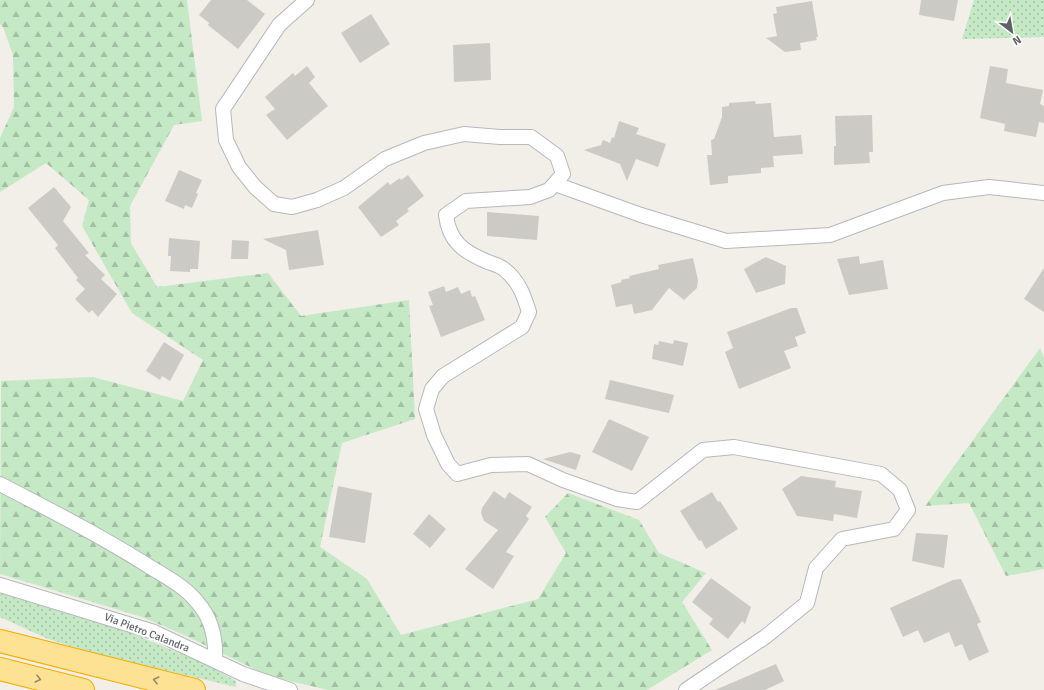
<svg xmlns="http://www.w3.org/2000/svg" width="1044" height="690" font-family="Signika,sans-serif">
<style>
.grass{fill:url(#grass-dots)}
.forest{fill:url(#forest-firs)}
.building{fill:#cccac5}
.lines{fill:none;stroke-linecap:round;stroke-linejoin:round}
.minor-casing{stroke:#b5b8bc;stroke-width:16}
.motorway-casing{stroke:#f9ab00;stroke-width:24}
.minor{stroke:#fff;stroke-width:14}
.motorway{stroke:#fde293;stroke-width:22}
.oneway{stroke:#8e8975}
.labels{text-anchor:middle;stroke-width:4;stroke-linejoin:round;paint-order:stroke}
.street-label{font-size:11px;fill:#5f6368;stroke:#fff}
</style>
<defs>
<pattern id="grass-dots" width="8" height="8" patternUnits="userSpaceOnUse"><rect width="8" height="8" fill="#c5e8c5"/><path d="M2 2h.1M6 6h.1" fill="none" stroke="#a3c0a4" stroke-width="1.8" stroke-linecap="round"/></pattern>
<pattern id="forest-firs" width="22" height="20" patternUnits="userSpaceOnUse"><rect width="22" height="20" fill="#c5e8c5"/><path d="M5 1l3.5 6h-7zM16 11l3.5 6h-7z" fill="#a3c0a4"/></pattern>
</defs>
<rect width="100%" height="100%" fill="#f1efe8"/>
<path class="grass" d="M974,0H1044V37L962,39Z
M0,593L129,632L203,663L236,681V687L92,653L48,639L0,617Z"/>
<path class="forest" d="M0,0H187L202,121L174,125L130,206L131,243L157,287L268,273L301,316L409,300L415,419L342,443L320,547L367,579L401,635L538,599L566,553L545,517L568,493L639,520L659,553L706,573L682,602L712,650L647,690H328L269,676L184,635L142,617L0,574L1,381L93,377L183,401L203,360L132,313L82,226L89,200L46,163L0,192V138L14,107L13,55L3,27L0,24Z
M1040,348L1044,358V569L1006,576L969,503L925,506Z"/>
<path class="building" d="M211,0H247L265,14L238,49L208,25L209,23L199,15Z
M921,0H958L954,21L919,15Z
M812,1L818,37H816L817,40L800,43L801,50L785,52L766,38L777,36L773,14L777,13L776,7Z
M371,14L390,44L360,63L341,33Z
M490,43L491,80L454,82L453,45Z
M307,66L315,77L309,83L328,106L287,140L266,115L275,109L265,97L293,73L295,76Z
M990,66L1008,69L1006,83L1043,90L1040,104L1044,106V123L1039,122L1036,137L1004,131L1005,124L980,118Z
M755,101L756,104L771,103L774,137L801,135L803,154L773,156L774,167L761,168V173L728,176V183L710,185L707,155H712L711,140L714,139L722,117V107L729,106V103Z
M872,115L873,152H869L870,163L834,165V146H836L835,116Z
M619,121L639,128L636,134L666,144L658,167L636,159L627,181L620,164L584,150L601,145L603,140L610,143L612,137L614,138Z
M179,170L202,180L196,193L198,194L192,208L185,205L184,209L165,201Z
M408,175L424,196L407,209L409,211L396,221L399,225L381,237L358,207L388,182L390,185L400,178L401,180Z
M54,187L71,207L63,221L89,253L85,255L105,275L101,279L117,294L98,317L92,310L89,313L75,299L85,289L76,280L78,278L55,248L58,245L28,208Z
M487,212L539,216L537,240L487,236Z
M318,230L324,265L289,270L286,250L263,239Z
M169,238L200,241L198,269H190V272L170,271L171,256H168Z
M232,240L249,241L248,259H231Z
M859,256L860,264L883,260L888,289L849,295L837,259Z
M766,257L786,266L785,284L756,293L744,269Z
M693,258L698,280L697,288L684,300L669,288L652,310L634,314L632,304L616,307L611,285L622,282L621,280L630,278L629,276L659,269L658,265Z
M1044,268V312L1024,299Z
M444,286L446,292L458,287L461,294L470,290L472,297L475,296L485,320L441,337L429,306L433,305L428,292Z
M791,308H797L806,333L795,337L798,346L784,351L791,368L739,389L725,352L733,348L727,332Z
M674,340L688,343L683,366L652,359L654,344L658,345L659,341L673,344Z
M164,342L184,355L170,381L162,376L160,380L146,371Z
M610,380L674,395L669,413L605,399Z
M609,419L649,437L632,471L592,452Z
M570,452L581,455L576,470L543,459Z
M801,476L836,481L835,487L862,491L857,518L834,514L833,521L797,516L782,489Z
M338,486L372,493L365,543L329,537Z
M494,491L505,499L509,492L532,507L526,516L529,519L506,552L514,556L493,589L465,569L498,530L484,521L481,513L482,508Z
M712,492L718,502L720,501L738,529L706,549L701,540L699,541L680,511Z
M429,514L446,529L430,548L413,534Z
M916,533L948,535L944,568L912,561Z
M711,578L751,607L745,624L742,621L728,639L709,624L713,619L692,602Z
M961,579L981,622L977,624L989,652L969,661L962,644L955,647L949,632L924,643L918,630L903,637L890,608L953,580Z
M776,664L784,681L765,690H715Z"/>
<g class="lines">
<g class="minor-casing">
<path id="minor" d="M307,0L279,25L223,109L226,140L239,167L255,187L274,204L292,207L317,200L344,188L385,159L424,143L464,134L500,137H531L557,156L563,174L549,190L530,197L466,201L446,215C449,242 464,252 488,262C494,264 501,266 505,270C519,281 524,296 529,312L522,327L443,376L432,389L426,409L434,435L448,464L457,474L491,465L528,464L563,480L617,499L637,502L703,450L734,447L881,474L900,490L908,510L894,529L842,539L816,568L807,603L765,637L686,690
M555,184L641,215L726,241L830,235L943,193L989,187L1044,193
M0,484C50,510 99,535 147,565C164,576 185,586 198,603C212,619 216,639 215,660
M0,585L154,632L243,674L290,690"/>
</g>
<g class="motorway-casing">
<path id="motorway" d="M0,641L194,690
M0,669L83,690"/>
</g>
<use href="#minor" class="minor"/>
<use href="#motorway" class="motorway"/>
</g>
<defs><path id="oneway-chevron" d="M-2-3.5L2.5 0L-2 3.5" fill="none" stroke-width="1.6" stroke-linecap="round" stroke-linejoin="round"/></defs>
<g class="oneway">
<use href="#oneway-chevron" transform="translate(38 679) rotate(14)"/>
<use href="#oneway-chevron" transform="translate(156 680) rotate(-166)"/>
</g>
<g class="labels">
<g class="street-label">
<text transform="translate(147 632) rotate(21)" y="4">Via Pietro Calandra</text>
</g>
</g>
<g transform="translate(1012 32) rotate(149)" stroke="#ffffff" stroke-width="3" paint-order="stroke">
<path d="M0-3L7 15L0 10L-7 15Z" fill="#5f6368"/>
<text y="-6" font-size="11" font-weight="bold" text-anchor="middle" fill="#5f6368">N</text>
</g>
</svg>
